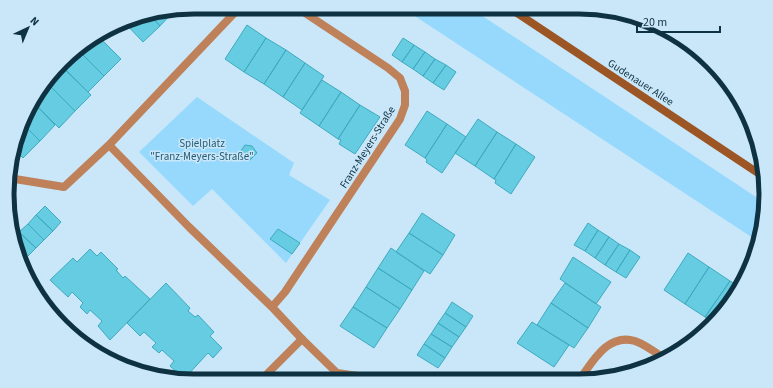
<svg xmlns="http://www.w3.org/2000/svg" width="773" height="388" font-family="'Source Sans 3',sans-serif">
<style>
.green{fill:#97d9fd}
.building{fill:#65cce1;stroke:#3faabf}
.lines{fill:none;stroke-linecap:round;stroke-linejoin:round}
.service{stroke:#be815a;stroke-width:8}
.minor{stroke:#be815a;stroke-width:8}
.secondary{stroke:#9c5524;stroke-width:8}
.labels{text-anchor:middle;stroke-width:3;stroke-linejoin:round;paint-order:stroke}
.street-label{font-size:11px;fill:#0f3243;stroke:#c9e7f8}
.park-label{font-size:11px;fill:#275c76;stroke:#c9e7f8}
.rim{fill:none;stroke:#0f3243;stroke-width:5}
</style>
<rect width="100%" height="100%" fill="#c9e7f8"/>
<path class="green" d="M401,7H469L765,203L766,206L756,240Z
M197,97L294,163L289,175L330,200L286,263L212,189L193,206L139,152Z"/>
<path class="building" d="M175,10L160,26L149,14Z
M149,14L160,26L143,42L124,22L134,17Z
M247,25L266,38L244,72L225,59Z
M98,36L121,59L104,76L77,49L80,46Z
M266,38L286,50L264,84L244,72Z
M403,38L414,45L402,62L392,55Z
M414,45L425,52L413,69L402,62Z
M77,49L104,76L88,92L61,66Z
M286,50L305,63L283,97L264,84Z
M425,52L435,59L423,76L413,69Z
M435,59L446,65L433,83L423,76Z
M305,63L324,76L302,110L283,97Z
M446,65L456,72L444,90L433,83Z
M62,66L91,95L75,111L46,82Z
M322,80L341,92L319,126L300,113Z
M46,82L75,111L59,128L33,102L38,91Z
M341,92L360,105L338,139L319,126Z
M33,102L55,125L40,141L24,125Z
M360,105L380,117L355,154L339,144L341,140L338,139Z
M427,111L447,124L425,158L405,145Z
M478,119L497,132L475,166L455,153Z
M447,124L466,137L442,173L426,162L427,160L425,158Z
M24,125L40,141L23,158L14,149Z
M497,132L516,144L494,179L475,166Z
M516,144L535,157L511,194L495,183L496,180L494,179Z
M245,145L252,146L257,153L250,160L242,158L240,152Z
M45,206L61,222L53,231L36,215Z
M422,213L455,235L443,255L409,233Z
M36,215L53,231L44,240L28,224Z
M588,223L598,230L585,251L574,245Z
M28,224L44,240L36,248L19,232Z
M278,229L300,243L292,254L270,239Z
M598,230L609,237L595,258L585,251Z
M19,232L36,248L27,257L17,247L14,238Z
M409,233L443,255L430,274L396,252Z
M609,237L619,244L605,265L595,258Z
M619,244L630,250L616,272L605,265Z
M17,247L27,257L22,262Z
M391,248L424,271L412,290L378,268Z
M90,249L97,256L101,252L118,269L116,270L123,278L125,276L150,299L110,340L98,326L102,321L90,310L87,314L80,307L83,303L72,292L68,297L50,280L73,258L77,262Z
M630,250L640,257L626,278L616,272Z
M688,253L709,267L685,304L664,290Z
M573,257L611,282L596,304L560,279Z
M709,267L730,281L705,317L685,304Z
M378,268L412,290L400,309L366,287Z
M730,281L739,286L711,321L705,317Z
M166,283L190,308L188,311L195,317L198,315L214,332L210,336L222,348L213,358L208,353L184,379L170,366L174,361L162,350L159,353L152,347L156,343L144,332L140,336L127,323Z
M565,283L601,307L588,328L551,303Z
M366,287L400,309L387,328L353,307Z
M452,302L473,316L466,327L445,313Z
M551,303L588,328L574,348L537,325Z
M353,307L387,328L374,348L340,326Z
M445,313L466,327L459,337L438,323Z
M532,322L569,345L554,367L517,343Z
M438,323L459,337L452,347L431,334Z
M431,334L452,347L445,358L424,344Z
M424,344L445,358L438,368L417,355Z"/>
<g class="lines">
<path class="service" d="M261,380L302,339"/>
<path class="minor" d="M109,145L240,7
M10,177L15,179L64,187L109,145L189,227L272,307L301,338L337,373L386,380
M272,307L285,292L400,119L405,105V91L400,78L388,68L296,7
M580,379C593,361 608,333 635,341C646,345 655,352 665,359"/>
<path class="secondary" d="M508,7L761,175"/>
</g>
<g class="labels">
<g class="street-label">
<text transform="translate(641 82) rotate(33)" y="4">Gudenauer Allee</text>
<text transform="translate(367 147) rotate(-58)" y="4">Franz-Meyers-Straße</text>
</g>
<g class="park-label">
<text x="202" y="147">Spielplatz<tspan x="202" dy="13">"Franz-Meyers-Straße"</tspan></text>
</g>
</g>
<path d="M0 0H773V388H0ZM194 14H579A180 180 0 0 1 759 194V194A180 180 0 0 1 579 374H194A180 180 0 0 1 14 194V194A180 180 0 0 1 194 14Z" fill="#c9e7f8" fill-rule="evenodd"/>
<path class="rim" d="M194 14H579A180 180 0 0 1 759 194V194A180 180 0 0 1 579 374H194A180 180 0 0 1 14 194V194A180 180 0 0 1 194 14Z"/>
<g transform="translate(28 28) rotate(44)" stroke="#c9e7f8" stroke-width="3" paint-order="stroke">
<path d="M0-3L7 15L0 10L-7 15Z" fill="#0f3243"/>
<text y="-6" font-size="11" font-weight="bold" text-anchor="middle" fill="#0f3243">N</text>
</g>
<path d="M637 26v6h83v-6" fill="none" stroke="#0f3243" stroke-width="2"/>
<text x="643" y="26" font-size="12" fill="#0f3243" stroke="#c9e7f8" stroke-width="3" paint-order="stroke">20 m</text>
</svg>
